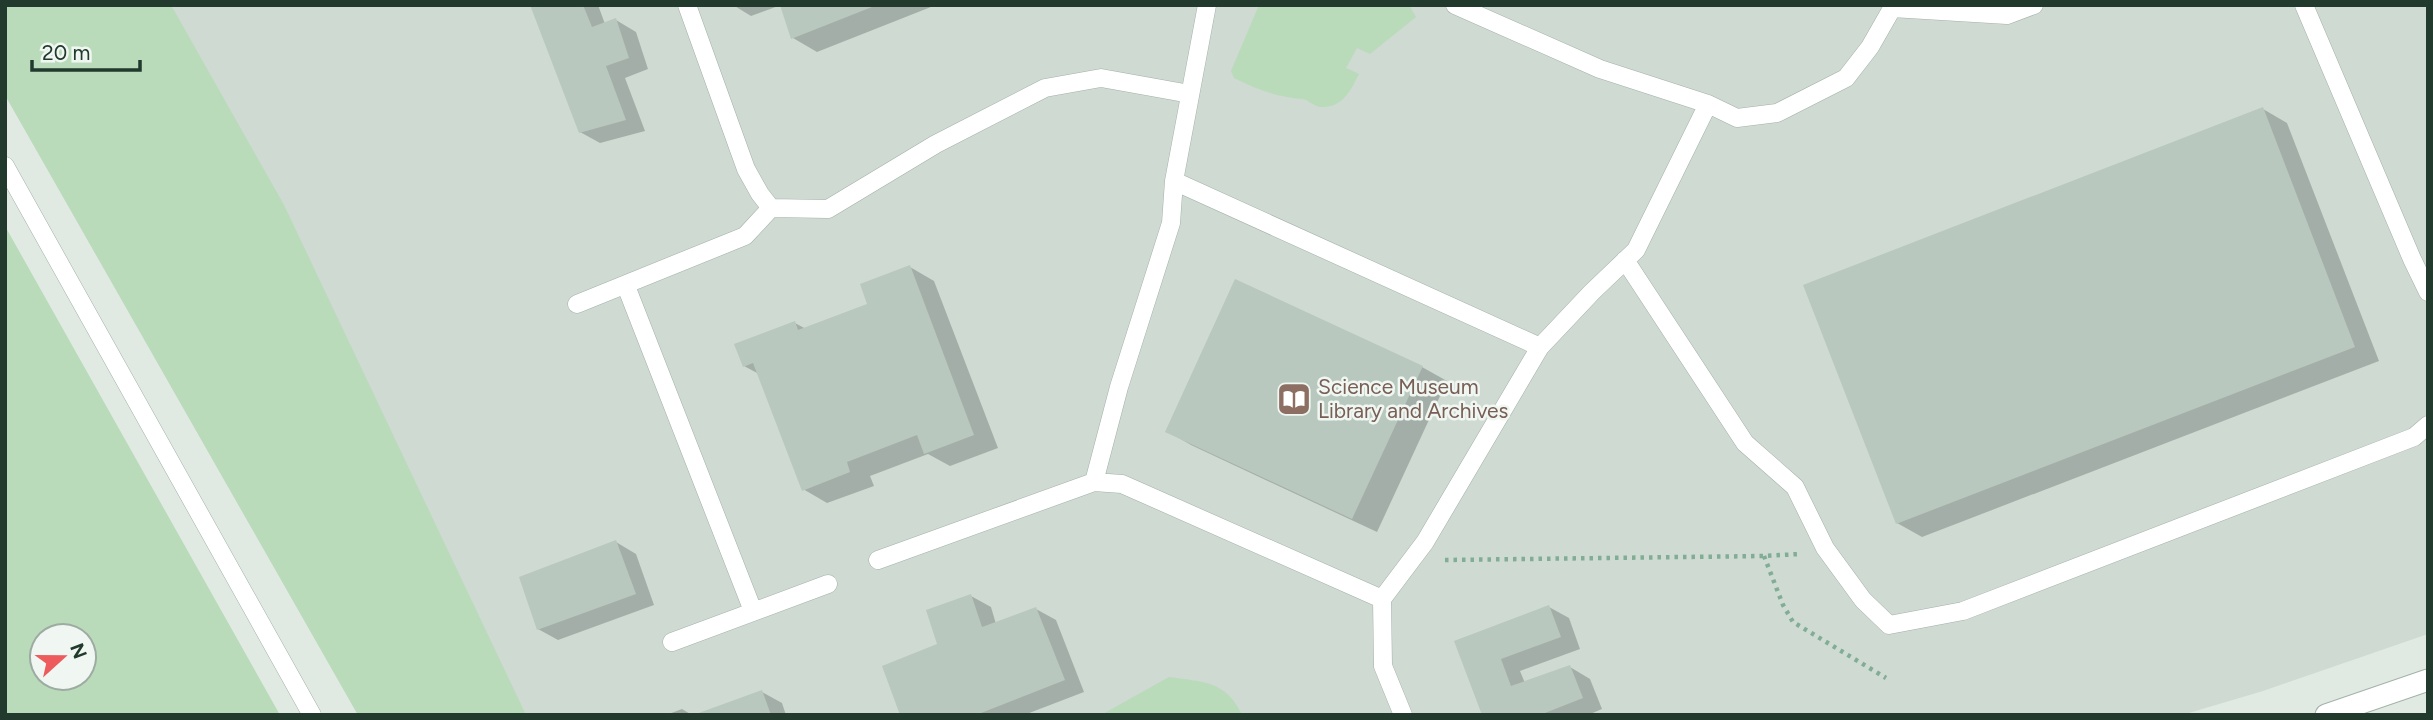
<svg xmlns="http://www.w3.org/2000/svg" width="2433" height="720" font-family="Figtree,sans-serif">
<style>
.built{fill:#cedad2}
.green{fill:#b9dbba;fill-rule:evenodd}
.shadow{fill:#0003}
.building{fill:#b8c8be}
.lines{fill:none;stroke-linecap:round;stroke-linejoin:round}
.lane-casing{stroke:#a3b2a9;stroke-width:19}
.street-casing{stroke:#a3b2a9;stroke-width:23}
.path{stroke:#81ad94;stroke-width:4.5;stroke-dasharray:3.5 5;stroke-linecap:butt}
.lane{stroke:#fff;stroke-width:18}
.street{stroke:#fff;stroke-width:21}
.labels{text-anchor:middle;stroke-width:5;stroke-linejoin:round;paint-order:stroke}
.education-label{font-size:21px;fill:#785e54;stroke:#f0f7f2;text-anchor:start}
</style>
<rect width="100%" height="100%" fill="#e0eae3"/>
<path class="built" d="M5,5H2428V634L2263,691L2182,715H358L5,95Z"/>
<path class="green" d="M5,5H171L284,205L526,715H358L5,95Z
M1259,5H1409L1416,17L1370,54L1357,48L1346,68L1359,74C1350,91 1343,108 1320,107C1313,106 1308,99 1301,99C1275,96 1258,90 1234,78L1231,71Z
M5,226L280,715H5ZM84,636V678H42V636Z
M1169,677C1202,682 1226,680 1242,715H1101Z"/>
<path class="shadow" d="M535,5H598L605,24L616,20L636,32L648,69L625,78L645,131L600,143L580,132Z
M733,5H781L751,16Z
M782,5H936L817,52L793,38Z
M2263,109L2287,123L2379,361L1922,537L1897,523Z
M910,267L934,281L998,448L950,466L928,454L870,476L874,486L827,503L803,489L759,374L744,366L795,323L806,329L870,305Z
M1236,281L1422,367L1447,381L1377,532L1191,445L1167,431Z
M616,542L636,554L654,605L558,640L538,629Z
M971,596L991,607L996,624L1036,609L1056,620L1084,692L1024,715H901Z
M1549,607L1569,618L1580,649L1520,671L1525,683L1570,667L1590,679L1602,709L1588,715H1484L1456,642Z
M762,692L782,703L786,715H700Z
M682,709L692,715H666Z"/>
<path class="building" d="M530,5H583L592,27L616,18L629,58L606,66L626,120L579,133Z
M780,5H877L791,39Z
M2263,107L2355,347L1896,524L1803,285Z
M910,265L974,435L924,454L917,435L847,462L850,472L802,491L753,363L743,367L734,344L795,321L798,330L867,304L860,284Z
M1235,279L1423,366L1352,519L1165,432Z
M616,540L636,594L537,630L519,577Z
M971,594L982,627L1036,607L1065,680L976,715H900L882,666L937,644L926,610Z
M1549,605L1561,637L1501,659L1511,686L1570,665L1583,698L1540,715H1482L1454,641Z
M762,690L771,715H696V714Z"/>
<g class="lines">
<g class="lane-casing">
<path id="lane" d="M687,5L746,169L760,194L771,208L828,209L936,144L1045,88L1101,78L1190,94
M1455,5L1600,69L1708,104
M2304,5L2412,259L2428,292
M1892,8L2007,15L2034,5
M5,166L312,715
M1174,181L1540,347
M1625,260L1745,443L1795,487L1825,548L1863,600L1889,625L1963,611L2414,437L2428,425
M626,286L753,611
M577,304L745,236L771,208
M1094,482L1119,387L1171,223L1174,181L1207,5
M878,560L1094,482L1122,484L1382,599
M672,642L828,584
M1403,715L1383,666L1382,599L1425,542L1540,347L1592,292L1636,250L1708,104L1737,118L1777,113L1846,78L1870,47L1894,5"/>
</g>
<g class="street-casing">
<path id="street" d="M2326,715L2428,680"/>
</g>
<path class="path" d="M1764,556L1783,605L1793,622L1886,678
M1445,560L1764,556L1800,554"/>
<use href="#lane" class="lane"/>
<use href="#street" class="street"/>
</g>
<defs>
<g id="library-square" transform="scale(1.75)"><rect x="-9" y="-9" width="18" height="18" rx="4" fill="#8d6e63" stroke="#f0f7f2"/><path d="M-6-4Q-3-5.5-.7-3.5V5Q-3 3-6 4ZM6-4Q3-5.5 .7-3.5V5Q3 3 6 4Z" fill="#fff"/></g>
</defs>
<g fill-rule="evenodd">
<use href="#library-square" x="1294" y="399"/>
</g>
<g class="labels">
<g class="education-label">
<text x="1318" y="394">Science Museum<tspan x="1318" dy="24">Library and Archives</tspan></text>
</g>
</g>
<rect width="2433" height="720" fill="none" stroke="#213a2d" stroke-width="14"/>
<g transform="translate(63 657) rotate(69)"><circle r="33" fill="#f0f7f2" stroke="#9daba3" stroke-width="2"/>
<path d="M0-5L12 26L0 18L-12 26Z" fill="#ed5b5c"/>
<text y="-10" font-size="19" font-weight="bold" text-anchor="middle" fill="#213a2d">N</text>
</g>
<path d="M32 60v10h108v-10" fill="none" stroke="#213a2d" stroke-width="3.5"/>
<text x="42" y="60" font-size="21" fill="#213a2d" stroke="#f0f7f2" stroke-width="5" paint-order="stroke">20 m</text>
</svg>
